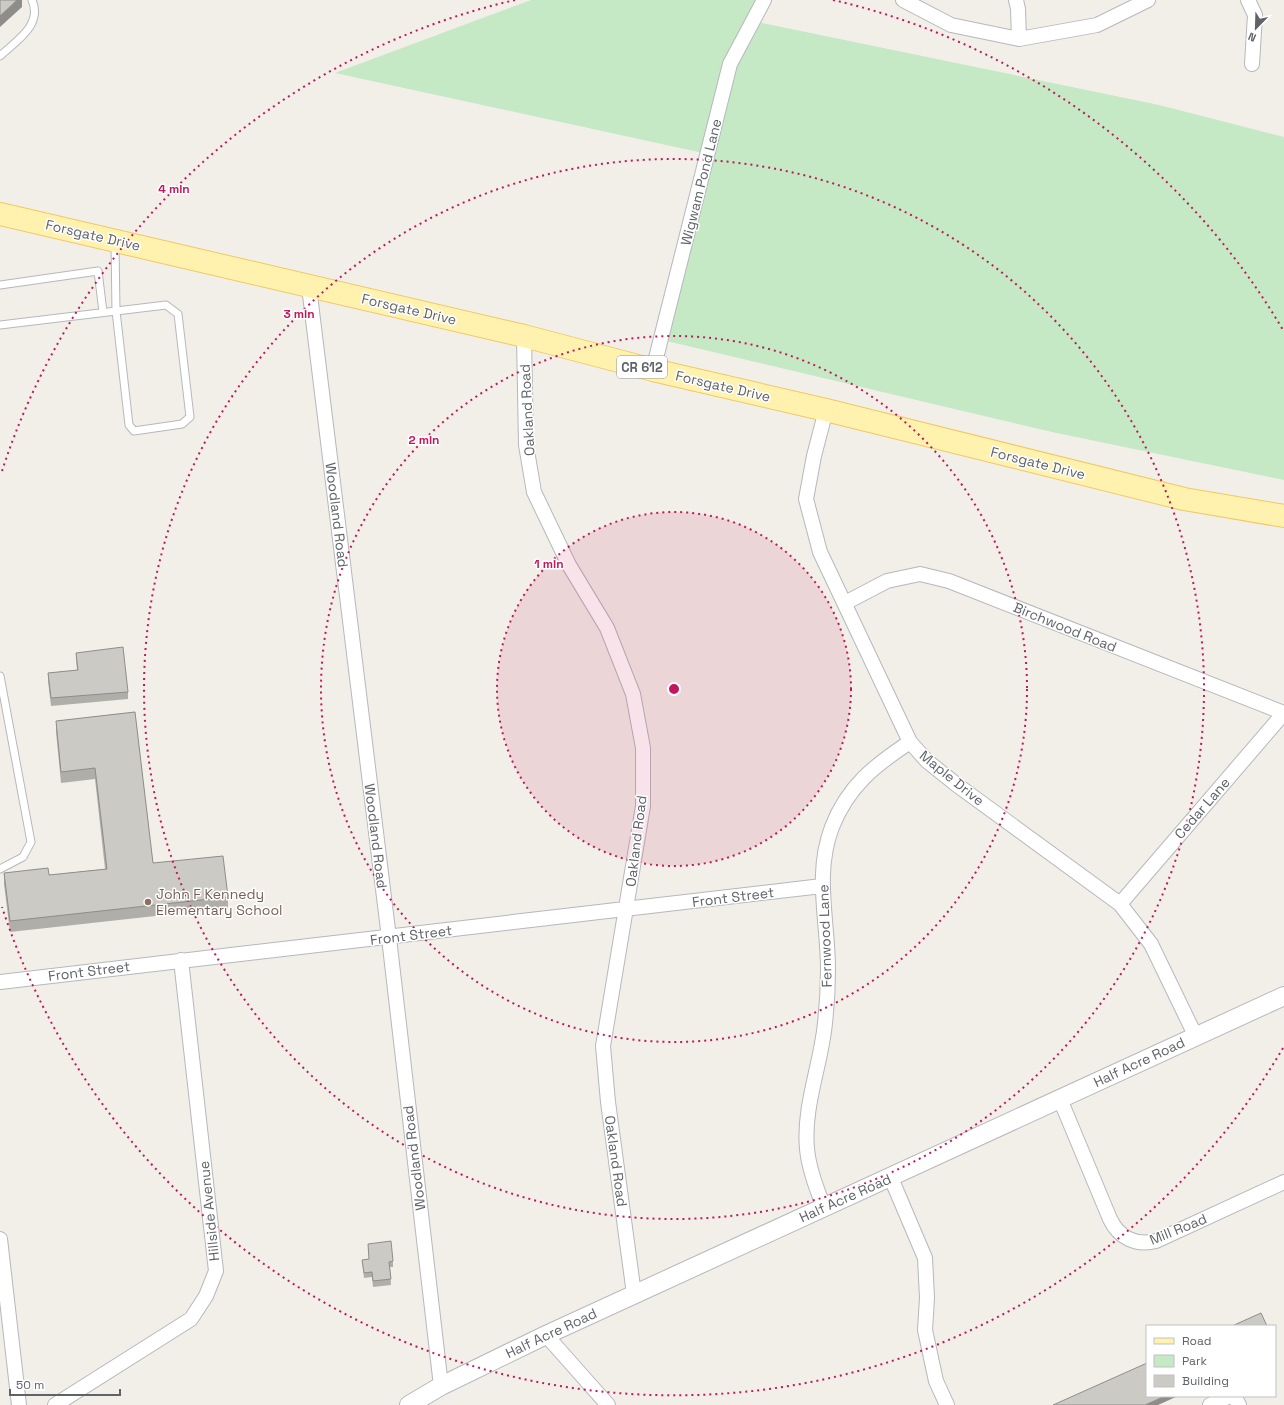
<svg xmlns="http://www.w3.org/2000/svg" width="1284" height="1405" font-family="'Space Grotesk',sans-serif">
<style>
.green{fill:#c5e8c5}
.lines{fill:none;stroke-linecap:round;stroke-linejoin:round}
.service-casing{stroke:#b5b8bc;stroke-width:9}
.minor-casing{stroke:#b5b8bc;stroke-width:16}
.tertiary-casing{stroke:#b5b8bc;stroke-width:20}
.primary-casing{stroke:#f2c960;stroke-width:24}
.service{stroke:#fff;stroke-width:7}
.minor{stroke:#fff;stroke-width:14}
.tertiary{stroke:#fff;stroke-width:18}
.primary{stroke:#fff2af;stroke-width:22}
.wall{fill:#afaea9}
.shaded-wall{fill:#8f8d8a}
.building{fill:#cccac5;stroke:#8f8d8a}
.ring{fill:none;stroke:#c2185b;stroke-width:2;stroke-dasharray:2 4}
.education-dot{fill:#8d6e63;stroke:#fff;stroke-width:1.5}
.labels{text-anchor:middle;stroke-width:3;stroke-linejoin:round;paint-order:stroke}
.shield{fill:#fff;stroke:#8f9295;stroke-width:1}
.shield-label{font-size:13px;font-weight:bold;fill:#5f6368}
.street-label{font-size:14px;fill:#5f6368;stroke:#fff}
.education-label{font-size:14px;fill:#785e54;stroke:#fff;text-anchor:start}
.centre{fill:#c2185b;stroke:#fff;stroke-width:2}
.ring-label{font-size:12px;text-anchor:middle;font-weight:bold;fill:#c2185b;stroke:#fff;stroke-width:3;stroke-linejoin:round;paint-order:stroke}
</style>
<rect width="100%" height="100%" fill="#f1efe8"/>
<path class="green" d="M531,0H759L748,20L1159,105L1284,137V480L1052,432L658,339L703,153L335,73Z"/>
<g class="lines">
<g class="service-casing">
<path id="service" d="M0,56C16,41 43,25 32,0
M0,285L98,271L103,312
M0,325L166,305L178,314L190,417L182,424L134,431L129,425L116,311L115,244
M0,676L31,842L23,857L0,869"/>
</g>
<g class="minor-casing">
<path id="minor" d="M903,0L951,25L1019,39L1097,25L1148,0
M1016,0L1018,9L1019,39
M1248,0L1255,15L1252,64
M309,287L389,938L441,1386
M524,336L526,445L534,492L569,565L607,628L633,694L643,748V806L603,1046L608,1102L634,1294
M653,370L730,64L764,0
M826,410L814,456L806,499L820,552L910,742L927,761L957,785L1120,904L1151,944L1196,1037
M845,603L887,581L920,574L949,581L1284,713
M1120,904L1284,713
M0,982L822,886
M1060,1099L1110,1219C1119,1238 1136,1246 1156,1241L1284,1182
M891,1178L925,1258L927,1298L925,1330L936,1381L947,1405
M824,1207C816,1188 809,1169 807,1149C803,1106 821,1065 825,1023C827,1005 828,986 828,969C828,921 814,874 832,827C848,786 875,765 910,742
M0,1239L19,1405
M546,1335L608,1405
M1234,1396L1239,1405
M55,1405L191,1319L206,1296L216,1271L181,960
M1210,1405L1230,1396"/>
</g>
<g class="tertiary-casing">
<path id="tertiary" d="M409,1405L441,1386L546,1335L1284,996"/>
</g>
<g class="primary-casing">
<path id="primary" d="M0,214L524,336L653,370L826,410L1184,499L1284,516"/>
</g>
<use href="#service" class="service"/>
<use href="#minor" class="minor"/>
<use href="#tertiary" class="tertiary"/>
<use href="#primary" class="primary"/>
</g>
<path class="wall" d="M76,653L128,692V699L51,706L48,681V673L77,670L76,660Z
M135,712L153,863L228,897V908L10,932L4,884V873L49,875L105,869L95,779L61,783L56,732V721Z
M368,1244L393,1261V1267H390L391,1285L373,1287L372,1277L364,1278L362,1260L369,1259Z"/>
<path class="shaded-wall" d="M17,0H22V7L0,27V16Z
M1165,1396H1178L1158,1405H1145Z"/>
<path class="building" d="M0,0H17L0,16Z
M123,647L128,692L51,698L48,673L78,670L76,653Z
M135,712L153,863L223,856L228,897L10,921L4,873L48,868L49,875L107,869L95,768L61,772L56,721Z
M391,1241L393,1261L389,1262L391,1279L373,1281L372,1272L364,1273L362,1260L369,1259L368,1244Z
M1261,1313L1267,1326H1232Z
M1147,1363V1396H1165L1145,1405H1053Z"/>
<circle cx="674" cy="689" r="177" fill="#c2185b" fill-opacity=".12"/>
<g class="ring">
<circle cx="674" cy="689" r="177"/>
<circle cx="674" cy="689" r="353"/>
<circle cx="674" cy="689" r="530"/>
<path d="M1283 1048A707 707 0 0 1 2 907M2 471A707 707 0 0 1 515 0M833 0A707 707 0 0 1 1283 330"/>
</g>
<circle class="education-dot" cx="148" cy="902" r="4"/>
<g class="labels">
<rect class="shield" x="617" y="356" width="50" height="22" rx="3"/>
<g class="shield-label">
<text x="642" y="372">CR 612</text>
</g>
<g class="street-label">
<text transform="translate(701 182) rotate(-76)" y="5">Wigwam Pond Lane</text>
<text transform="translate(93 235) rotate(13)" y="5">Forsgate Drive</text>
<text transform="translate(409 309) rotate(13)" y="5">Forsgate Drive</text>
<text transform="translate(723 386) rotate(13)" y="5">Forsgate Drive</text>
<text transform="translate(527 410) rotate(-93)" y="5">Oakland Road</text>
<text transform="translate(1038 463) rotate(14)" y="5">Forsgate Drive</text>
<text transform="translate(337 515) rotate(83)" y="5">Woodland Road</text>
<text transform="translate(1065 627) rotate(22)" y="5">Birchwood Road</text>
<text transform="translate(952 778) rotate(39)" y="5">Maple Drive</text>
<text transform="translate(1202 808) rotate(-49)" y="5">Cedar Lane</text>
<text transform="translate(376 836) rotate(83)" y="5">Woodland Road</text>
<text transform="translate(636 841) rotate(-83)" y="5">Oakland Road</text>
<text transform="translate(733 897) rotate(-7)" y="5">Front Street</text>
<text transform="translate(411 935) rotate(-7)" y="5">Front Street</text>
<text transform="translate(825 936) rotate(-92)" y="5">Fernwood Lane</text>
<text transform="translate(89 971) rotate(-7)" y="5">Front Street</text>
<text transform="translate(1139 1062) rotate(-25)" y="5">Half Acre Road</text>
<text transform="translate(414 1158) rotate(-97)" y="5">Woodland Road</text>
<text transform="translate(616 1161) rotate(82)" y="5">Oakland Road</text>
<text transform="translate(845 1198) rotate(-24)" y="5">Half Acre Road</text>
<text transform="translate(209 1211) rotate(-96)" y="5">Hillside Avenue</text>
<text transform="translate(1178 1229) rotate(-22)" y="5">Mill Road</text>
<text transform="translate(551 1333) rotate(-25)" y="5">Half Acre Road</text>
</g>
<g class="education-label">
<text x="156" y="899">John F Kennedy<tspan x="156" dy="16">Elementary School</tspan></text>
</g>
</g>
<circle cx="674" cy="689" r="6" class="centre"/>
<g class="ring-label">
<text x="174" y="193">4 min</text>
<text x="299" y="318">3 min</text>
<text x="424" y="444">2 min</text>
<text x="549" y="568">1 min</text>
</g>
<rect x="1146" y="1325" width="130" height="72" fill="#ffffff" stroke="#bfc1c3"/>
<rect x="1154" y="1338" width="20" height="6" fill="#fff2af" stroke="#bfc1c3"/>
<text x="1182" y="1345" font-size="12" fill="#5f6368">Road</text>
<rect x="1154" y="1355" width="20" height="12" fill="#c5e8c5" stroke="#bfc1c3"/>
<text x="1182" y="1365" font-size="12" fill="#5f6368">Park</text>
<rect x="1154" y="1375" width="20" height="12" fill="#cccac5" stroke="#bfc1c3"/>
<text x="1182" y="1385" font-size="12" fill="#5f6368">Building</text>
<g transform="translate(1256 28) rotate(203)" stroke="#ffffff" stroke-width="3" paint-order="stroke">
<path d="M0-3L7 15L0 10L-7 15Z" fill="#5f6368"/>
<text y="-6" font-size="11" font-weight="bold" text-anchor="middle" fill="#5f6368">N</text>
</g>
<path d="M10 1389v6h110v-6" fill="none" stroke="#5f6368" stroke-width="2"/>
<text x="16" y="1389" font-size="12" fill="#5f6368" stroke="#ffffff" stroke-width="3" paint-order="stroke">50 m</text>
</svg>
